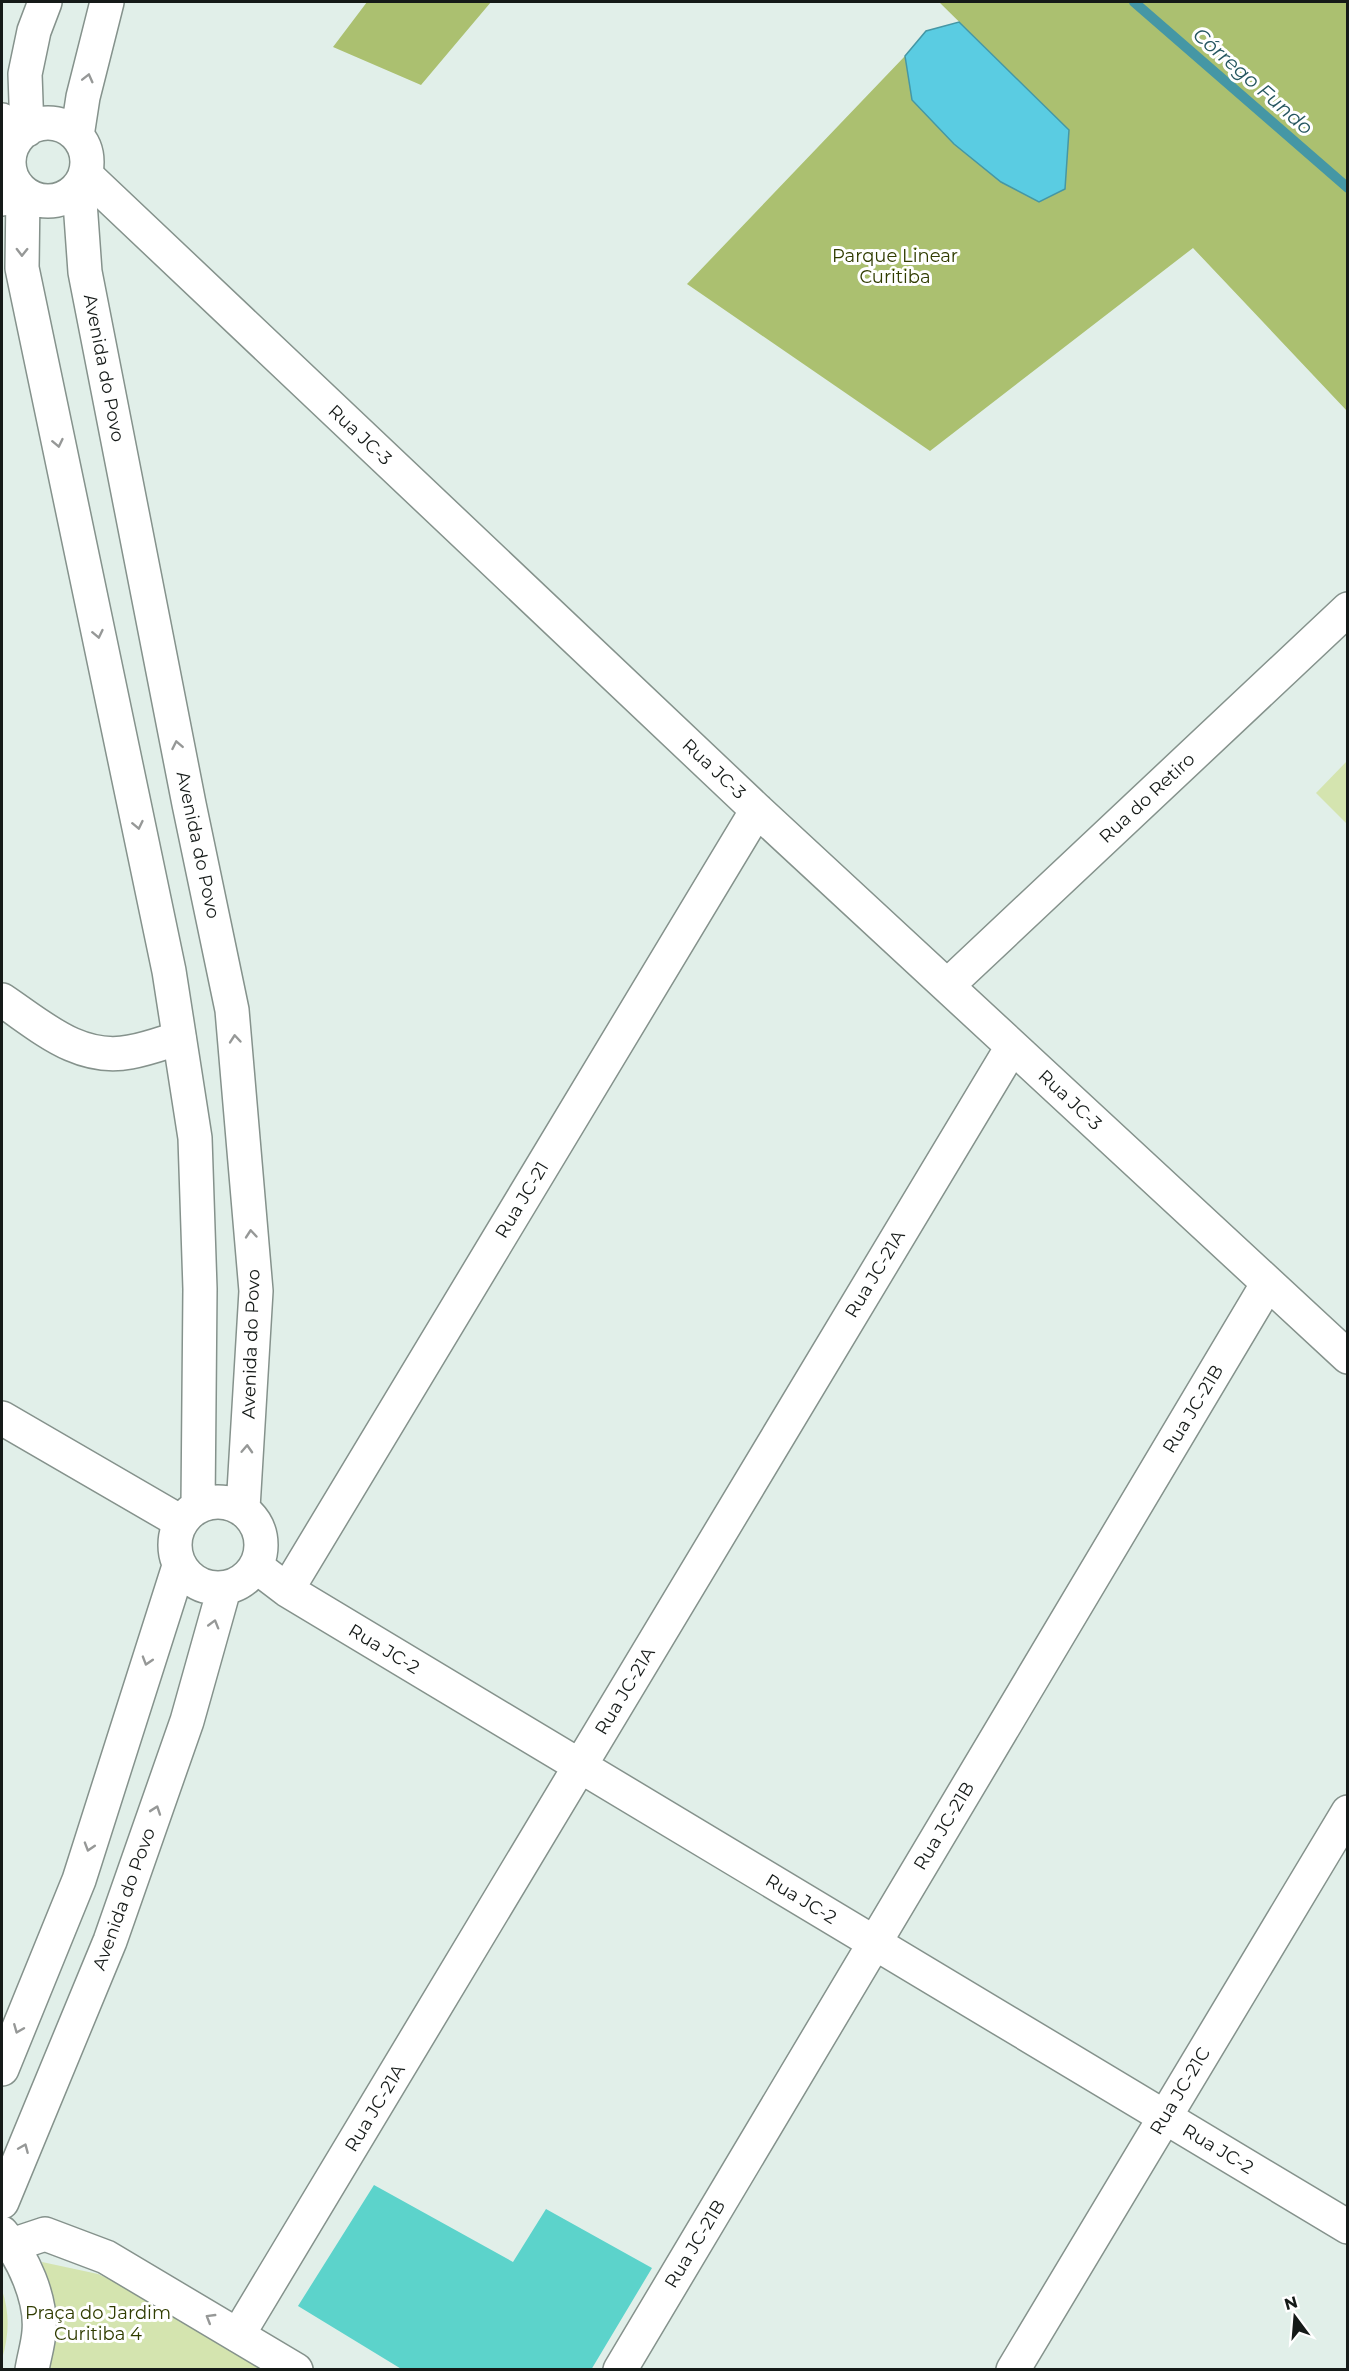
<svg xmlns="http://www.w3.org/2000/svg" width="1349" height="2371" font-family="Montserrat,sans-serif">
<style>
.green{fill:#d4e4af}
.forest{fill:#abc070}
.water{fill:#5acce2;stroke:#4597a5;stroke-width:1.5}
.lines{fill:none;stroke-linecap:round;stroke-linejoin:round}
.stream{stroke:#4597a5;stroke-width:10}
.building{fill:#5cd3cb}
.minor-casing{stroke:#85928c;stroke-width:36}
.major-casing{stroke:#85928c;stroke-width:36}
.minor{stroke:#fff;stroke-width:33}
.major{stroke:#fff;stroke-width:33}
.oneway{stroke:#969897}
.labels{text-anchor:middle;stroke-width:6;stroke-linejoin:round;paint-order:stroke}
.park-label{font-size:18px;fill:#303c00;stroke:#fff}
.street-label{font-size:18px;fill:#151a18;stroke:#fff}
.water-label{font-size:20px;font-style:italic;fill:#265760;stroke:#fff}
</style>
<rect width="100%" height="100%" fill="#e1efe9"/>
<path class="green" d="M1347,761V824L1316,793Z
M42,2262L98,2274L146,2296L270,2369H49L53,2334Z
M2,2290C10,2313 9,2336 2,2359Z"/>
<path class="forest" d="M367,2H491L421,85L333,47Z
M939,2H1347V411L1193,248L930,451L687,284L905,56L912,100L1069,130Z"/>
<path class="water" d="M959,22L1069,130L1065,189L1039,202L1001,182L954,144L912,100L905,56L926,31Z"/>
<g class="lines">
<path class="stream" d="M1134,2L1348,188"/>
</g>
<path class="building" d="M374,2185L513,2262L546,2209L652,2268L591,2370H403L298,2306Z"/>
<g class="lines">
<g class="minor-casing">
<path id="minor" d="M2,120L17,137
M86,175L757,810L1348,1357
M2,199L15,184
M947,986L1348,609
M2,1000C41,1026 79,1062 130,1052C147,1049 163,1043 179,1038
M2,1418L181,1522
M257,1567L287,1590L1348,2227
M287,1590L757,810
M238,2335L1012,1047
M620,2370L1268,1283
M1013,2370L1348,1812"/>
</g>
<g class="major-casing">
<path id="major" d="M9 162a39 39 0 1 1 78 0a39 39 0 1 1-78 0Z
M27,130L25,74L34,31L45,2
M77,136L83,97L107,2
M79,188L85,272L189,804L232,1010L256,1291L243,1508
M23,193L22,268L169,971L195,1138L200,1289L198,1506
M175 1545a43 43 0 1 1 86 0a43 43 0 1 1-86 0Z
M2,2069L79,1880L179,1566
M2,2202L110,1941L187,1721L224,1589
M2,2233C23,2257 42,2299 39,2332C38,2345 34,2357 32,2370
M12,2245L45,2234L106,2257L296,2370"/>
</g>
<use href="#minor" class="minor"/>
<use href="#major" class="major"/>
</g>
<defs><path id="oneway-chevron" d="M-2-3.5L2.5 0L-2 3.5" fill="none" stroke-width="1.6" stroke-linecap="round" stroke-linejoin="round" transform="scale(1.5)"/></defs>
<g class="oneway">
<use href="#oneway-chevron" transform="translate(88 78) rotate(-76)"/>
<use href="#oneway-chevron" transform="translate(22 252) rotate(91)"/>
<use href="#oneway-chevron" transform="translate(58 443) rotate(78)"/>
<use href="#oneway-chevron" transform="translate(98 634) rotate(78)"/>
<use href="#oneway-chevron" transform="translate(177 745) rotate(-101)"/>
<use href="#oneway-chevron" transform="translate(138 825) rotate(78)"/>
<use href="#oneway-chevron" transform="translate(235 1039) rotate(-95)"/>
<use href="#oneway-chevron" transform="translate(251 1234) rotate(-95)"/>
<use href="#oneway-chevron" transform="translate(247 1449) rotate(-87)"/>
<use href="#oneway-chevron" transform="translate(214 1624) rotate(-74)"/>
<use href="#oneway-chevron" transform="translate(147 1661) rotate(107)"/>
<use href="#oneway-chevron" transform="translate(156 1810) rotate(-71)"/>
<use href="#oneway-chevron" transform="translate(89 1847) rotate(107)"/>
<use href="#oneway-chevron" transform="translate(18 2029) rotate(112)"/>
<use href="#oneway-chevron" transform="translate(24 2148) rotate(-67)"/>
<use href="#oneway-chevron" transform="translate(210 2318) rotate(-149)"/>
</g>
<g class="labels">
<g class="park-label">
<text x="895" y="262">Parque Linear<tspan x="895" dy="21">Curitiba</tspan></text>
<text x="98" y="2319">Praça do Jardim<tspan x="98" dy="21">Curitiba 4</tspan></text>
</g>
<g class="street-label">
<text transform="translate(104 368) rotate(79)" y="6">Avenida do Povo</text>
<text transform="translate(360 435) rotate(43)" y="6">Rua JC-3</text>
<text transform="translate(714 769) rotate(43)" y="6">Rua JC-3</text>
<text transform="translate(1147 798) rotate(-43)" y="6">Rua do Retiro</text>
<text transform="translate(198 845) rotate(78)" y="6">Avenida do Povo</text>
<text transform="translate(1070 1100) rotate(43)" y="6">Rua JC-3</text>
<text transform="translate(522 1200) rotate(-59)" y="6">Rua JC-21</text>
<text transform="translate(875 1274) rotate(-59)" y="6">Rua JC-21A</text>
<text transform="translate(251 1344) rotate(-88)" y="6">Avenida do Povo</text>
<text transform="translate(1193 1409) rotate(-59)" y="6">Rua JC-21B</text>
<text transform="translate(384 1649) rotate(31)" y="6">Rua JC-2</text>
<text transform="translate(625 1691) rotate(-59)" y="6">Rua JC-21A</text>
<text transform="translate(944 1826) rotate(-59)" y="6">Rua JC-21B</text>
<text transform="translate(124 1899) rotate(-70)" y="6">Avenida do Povo</text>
<text transform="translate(801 1899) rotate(31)" y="6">Rua JC-2</text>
<text transform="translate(1180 2091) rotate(-59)" y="6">Rua JC-21C</text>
<text transform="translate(375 2108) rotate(-59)" y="6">Rua JC-21A</text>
<text transform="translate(1218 2149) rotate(31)" y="6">Rua JC-2</text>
<text transform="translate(695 2244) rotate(-59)" y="6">Rua JC-21B</text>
</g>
<g class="water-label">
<text transform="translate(1253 81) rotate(41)" y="7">Córrego Fundo</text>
</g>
</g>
<rect width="1349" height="2371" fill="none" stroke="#151a18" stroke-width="6"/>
<g transform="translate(1295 2317) rotate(344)" stroke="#ffffff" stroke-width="4.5" paint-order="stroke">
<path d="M0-4.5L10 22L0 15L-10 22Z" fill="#151a18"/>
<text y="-9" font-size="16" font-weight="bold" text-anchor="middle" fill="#151a18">N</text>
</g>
</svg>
